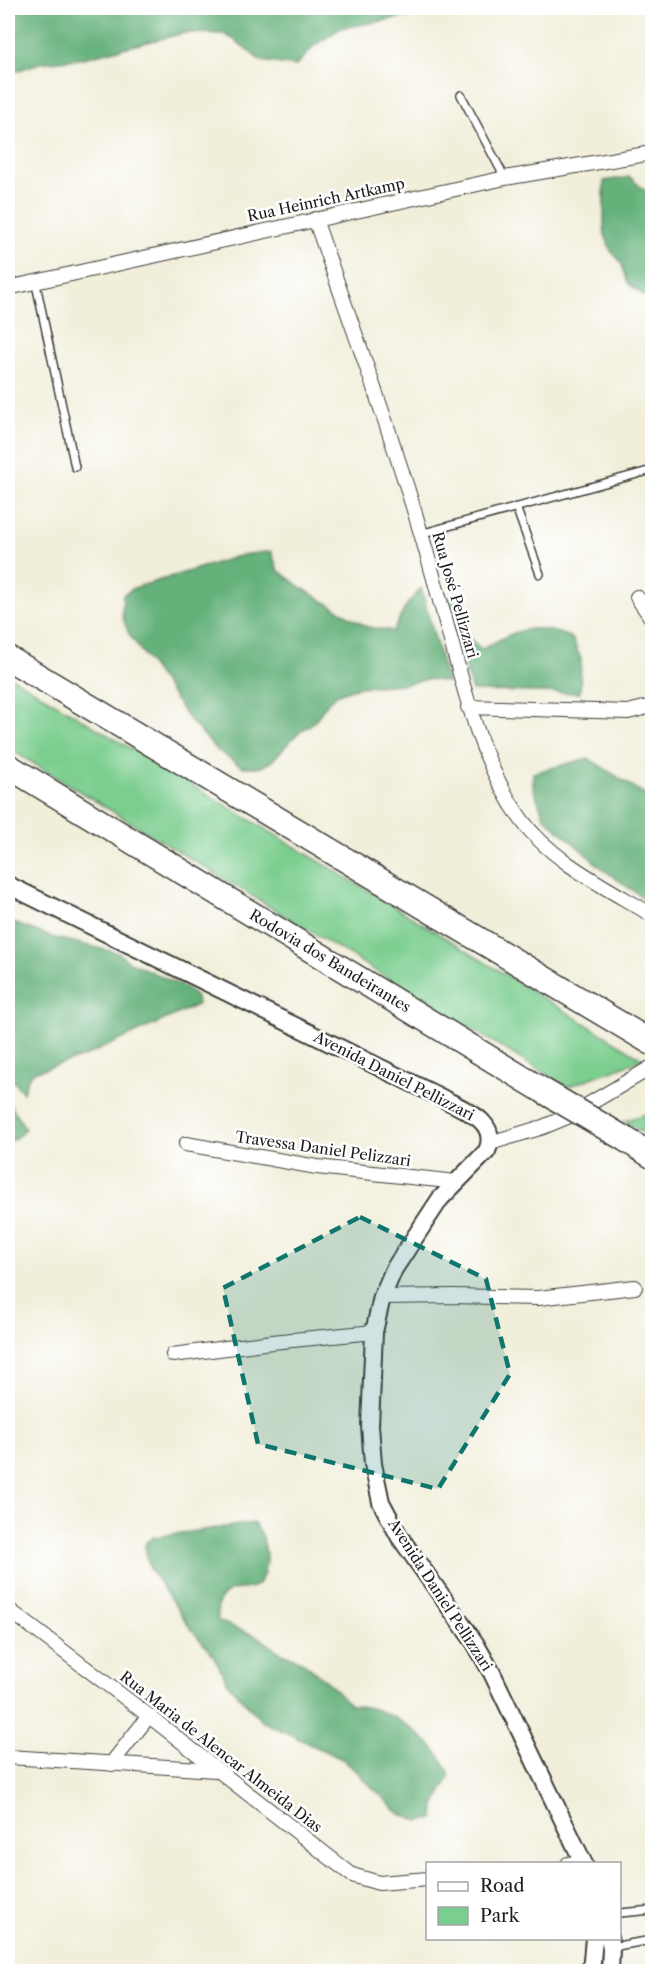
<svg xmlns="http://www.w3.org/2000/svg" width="660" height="1979" font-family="'Libre Caslon Text',serif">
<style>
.green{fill:#7cce8f;stroke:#4c7556;stroke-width:1.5}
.forest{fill:#65b17a;stroke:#40664b;stroke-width:1.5}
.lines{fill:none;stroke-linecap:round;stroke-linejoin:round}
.service-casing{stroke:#3c3c38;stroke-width:10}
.minor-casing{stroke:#3c3c38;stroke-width:16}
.tertiary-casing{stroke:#3c3c38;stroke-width:20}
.motorway-casing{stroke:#3c3c38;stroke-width:27}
.service{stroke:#fff;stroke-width:7}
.minor{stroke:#fff;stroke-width:14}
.tertiary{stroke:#fff;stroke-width:16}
.motorway{stroke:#fff;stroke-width:24}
.motorway-bridge-casing{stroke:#3c3c38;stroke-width:27;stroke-linecap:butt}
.motorway-bridge{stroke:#fff;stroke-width:24}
.marked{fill:#0f766e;fill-opacity:0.2;stroke:#0f766e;stroke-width:4.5;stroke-dasharray:12 8;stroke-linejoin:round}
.labels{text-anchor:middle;stroke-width:5;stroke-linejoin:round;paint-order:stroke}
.street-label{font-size:15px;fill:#1c1c1c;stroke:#fff}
</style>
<rect width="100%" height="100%" fill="#fff"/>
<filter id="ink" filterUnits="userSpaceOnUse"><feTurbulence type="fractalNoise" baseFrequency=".0167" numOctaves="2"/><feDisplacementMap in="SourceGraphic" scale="12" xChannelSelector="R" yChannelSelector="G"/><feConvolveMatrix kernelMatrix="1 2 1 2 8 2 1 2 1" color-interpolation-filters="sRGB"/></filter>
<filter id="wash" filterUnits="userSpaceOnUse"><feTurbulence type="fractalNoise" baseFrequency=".008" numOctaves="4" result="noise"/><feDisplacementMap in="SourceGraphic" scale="24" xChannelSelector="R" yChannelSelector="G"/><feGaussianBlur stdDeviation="1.35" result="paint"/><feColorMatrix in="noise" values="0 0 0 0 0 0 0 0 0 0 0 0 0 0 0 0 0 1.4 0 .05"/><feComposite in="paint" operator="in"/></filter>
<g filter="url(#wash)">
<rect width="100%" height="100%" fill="#f1eeda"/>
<path class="green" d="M8,675L369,891L643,1059L567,1087L8,748Z
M652,1112V1138L624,1121Z"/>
<path class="forest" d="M8,8H429L416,15L341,28L315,45L296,66L261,61L235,40L224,34L184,33L79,59L39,63L8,74Z
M630,177L652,197V302L628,283L621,262L611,251L604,232V181Z
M271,551L278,570L300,587L367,627L393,631L406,606L421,588L447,682L428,679L405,684L358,687L338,694L329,701L315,721L296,735L272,761L262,767H242L217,750L188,718L129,634L122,616L123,595L134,588L242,555Z
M444,597L458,599L467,637L482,649C519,629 532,621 572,638L581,659L580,693L472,691Z
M588,758L652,799V904L605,871L544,817L533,787V773Z
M8,921L52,937L119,953L128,961L186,988L196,997L197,1005L81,1058L33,1072L28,1078L23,1093L8,1074Z
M8,1101L25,1128L21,1134L8,1143Z
M253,1523C268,1536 272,1574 255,1586C249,1590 239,1588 232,1590C218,1595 216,1608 218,1621L259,1637L278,1651L301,1661L328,1682L350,1705C388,1706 436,1739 450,1775L435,1806L434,1819L419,1821L400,1814L344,1760L263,1722L229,1685L213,1655L191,1629L150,1569L145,1548L146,1542L154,1537Z"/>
</g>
<g filter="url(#ink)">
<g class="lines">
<g class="service-casing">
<path id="service" d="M461,95L505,178
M36,284L75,467
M516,507L540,574
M420,534L652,470
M620,1913L652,1910
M611,1947L652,1940"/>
</g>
<g class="minor-casing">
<path id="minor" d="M315,219C348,315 384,411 413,507C428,555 441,604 454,652C470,711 485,768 521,819C551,861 609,889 652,915
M8,288L505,178L652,153
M637,597L652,619
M468,707L628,712L652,706
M490,1143L543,1127L567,1117L652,1067
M186,1144L317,1167L457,1182
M382,1297L452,1296L538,1298L635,1287
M173,1355L272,1342L374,1332
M8,1609L149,1716L352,1875L379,1883L428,1879
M8,1757L216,1770
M111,1764L149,1716
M568,1864L584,1862"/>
</g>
<g class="tertiary-casing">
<path id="tertiary" d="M8,885L442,1098C464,1110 500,1121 487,1151L440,1199L394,1269L382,1297L374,1332L370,1426L373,1464L381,1502L399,1536L475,1643L492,1673L584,1864
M609,1938L611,1947L610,1972
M591,1972L594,1938"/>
</g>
<g class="motorway-casing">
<path id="motorway" d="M8,658L652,1043
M8,766L542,1090
M625,1139L652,1156"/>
</g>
<use href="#service" class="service"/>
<use href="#minor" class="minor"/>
<use href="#tertiary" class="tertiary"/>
<use href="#motorway" class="motorway"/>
<g class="motorway-bridge-casing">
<path id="motorway-bridge" d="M542,1090L625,1139"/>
</g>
<use href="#motorway-bridge" class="motorway-bridge"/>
</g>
</g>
<path class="marked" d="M360,1217L486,1279L510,1374L438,1489L258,1444L223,1288Z"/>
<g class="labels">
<g class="street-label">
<text transform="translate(326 200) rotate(-12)" y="5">Rua Heinrich Artkamp</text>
<text transform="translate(455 595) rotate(74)" y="5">Rua José Pellizzari</text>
<text transform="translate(330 961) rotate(31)" y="5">Rodovia dos Bandeirantes</text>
<text transform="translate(394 1076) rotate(27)" y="5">Avenida Daniel Pellizzari</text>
<text transform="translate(323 1149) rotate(8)" y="5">Travessa Daniel Pelizzari</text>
<text transform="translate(440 1595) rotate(57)" y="5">Avenida Daniel Pellizzari</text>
<text transform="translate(221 1752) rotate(38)" y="5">Rua Maria de Alencar Almeida Dias</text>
</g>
</g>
<rect width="660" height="1979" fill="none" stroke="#fff" stroke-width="30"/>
<rect x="426" y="1862" width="195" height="78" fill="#ffffff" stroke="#a4a4a4" stroke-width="1.5"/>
<rect x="438" y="1882" width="30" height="9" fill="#ffffff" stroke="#a4a4a4" stroke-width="1.5"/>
<text x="480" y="1892" font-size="18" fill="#1c1c1c">Road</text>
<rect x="438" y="1907" width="30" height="18" fill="#7cce8f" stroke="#a4a4a4" stroke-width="1.5"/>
<text x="480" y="1922" font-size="18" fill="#1c1c1c">Park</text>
</svg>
